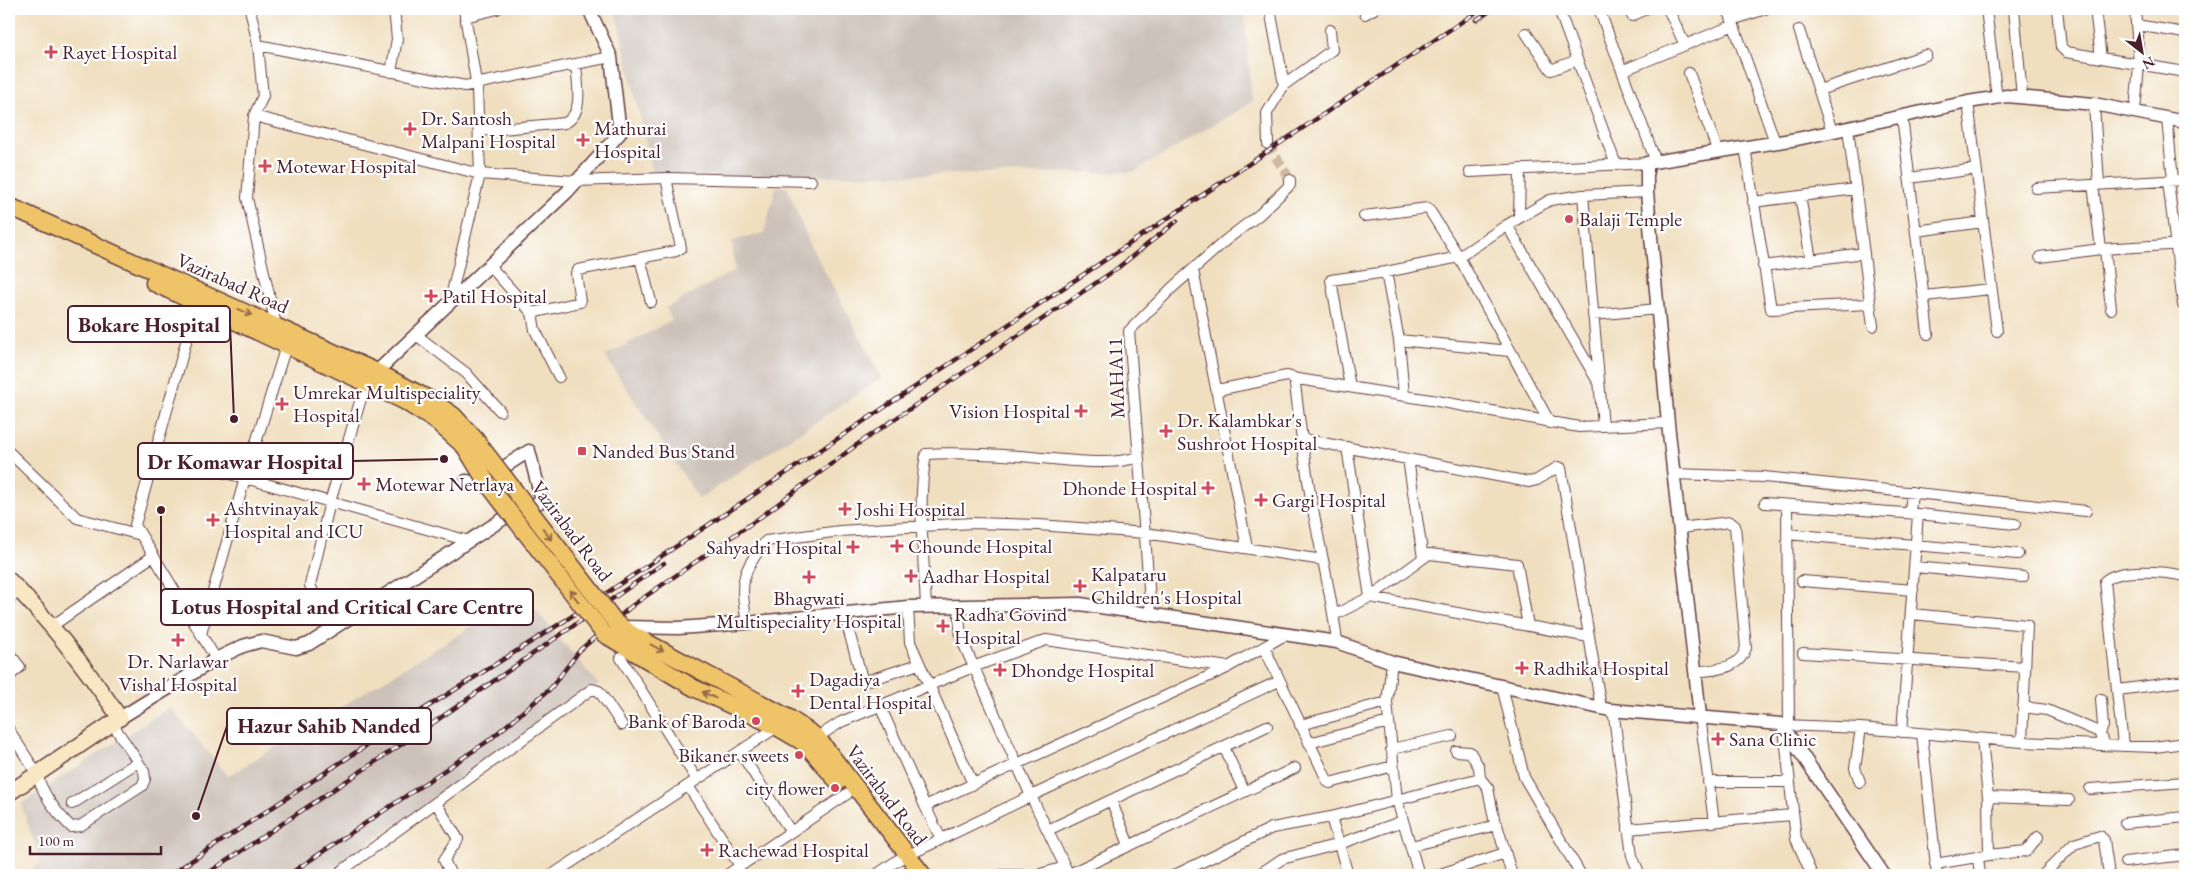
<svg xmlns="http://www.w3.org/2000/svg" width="2194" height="884" font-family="'EB Garamond',serif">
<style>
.industrial{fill:#cdc2b9}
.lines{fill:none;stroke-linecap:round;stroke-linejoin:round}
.minor-tunnel{stroke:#cfb9a1;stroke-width:10;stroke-dasharray:10 5;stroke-linecap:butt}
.minor-casing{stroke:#633c41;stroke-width:12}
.tertiary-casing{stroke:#633c41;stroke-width:15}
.secondary-casing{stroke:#633c41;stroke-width:18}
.primary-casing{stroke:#633c41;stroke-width:19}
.minor{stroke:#fff;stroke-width:10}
.tertiary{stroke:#fff;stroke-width:12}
.secondary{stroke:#f9e7c3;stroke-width:15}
.primary{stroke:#efc469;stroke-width:16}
.rail-casing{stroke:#4a1f2b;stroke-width:4.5}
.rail{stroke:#fff;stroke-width:2.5;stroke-dasharray:8;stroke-linecap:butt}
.primary-bridge-casing{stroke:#633c41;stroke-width:19;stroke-linecap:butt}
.primary-bridge{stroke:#efc469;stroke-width:16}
.oneway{stroke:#946947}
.poi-dot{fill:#d1495b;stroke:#fff;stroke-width:2}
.labels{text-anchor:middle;stroke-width:4.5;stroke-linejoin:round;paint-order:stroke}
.poi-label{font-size:20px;fill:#4a1f2b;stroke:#fff;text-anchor:start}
.street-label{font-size:20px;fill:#4a1f2b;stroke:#fff}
.leader{fill:none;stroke:#4a1f2b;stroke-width:2}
.callout-dot{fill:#4a1f2b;stroke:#fff;stroke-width:2}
.callout{fill:#fff;stroke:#4a1f2b;stroke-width:2}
.callout-label{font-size:21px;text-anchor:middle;font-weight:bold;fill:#4a1f2b}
</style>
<rect width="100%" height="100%" fill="#fff"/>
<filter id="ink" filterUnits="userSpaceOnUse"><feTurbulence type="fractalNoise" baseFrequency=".02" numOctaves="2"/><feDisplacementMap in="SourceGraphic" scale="10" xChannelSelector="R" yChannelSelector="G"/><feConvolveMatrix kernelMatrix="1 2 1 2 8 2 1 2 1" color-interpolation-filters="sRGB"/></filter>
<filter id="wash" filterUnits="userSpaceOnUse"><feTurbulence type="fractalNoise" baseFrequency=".0096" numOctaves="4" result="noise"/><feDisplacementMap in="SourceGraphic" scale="20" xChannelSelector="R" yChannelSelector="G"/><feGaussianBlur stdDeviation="1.12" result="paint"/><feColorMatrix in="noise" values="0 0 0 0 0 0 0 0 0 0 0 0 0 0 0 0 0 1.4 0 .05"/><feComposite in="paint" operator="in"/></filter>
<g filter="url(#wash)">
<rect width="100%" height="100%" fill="#f0dfbf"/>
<path class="industrial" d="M615,9H1244L1252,102L1134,172L812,176L784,181L653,173Z
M776,187H787L808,240L882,378L699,499L605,356L672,320L666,308L735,270L732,241L764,233Z
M523,595L599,685L323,875H24L41,863L21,804L170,707L228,776Z"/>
</g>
<g filter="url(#ink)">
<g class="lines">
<path class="minor-tunnel" d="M1268,144L1290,180"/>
<g class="minor-casing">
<path id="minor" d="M250,9L258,45
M1599,9L1656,162
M1668,9L1685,45
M1728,9L1775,142
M1986,9L1997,98
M2014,9L2022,96
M2057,9L2061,47L2066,52L2185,72
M2095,9L2101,58
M2135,9L2139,65L2135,111
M1559,10L1616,165
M1365,14L1374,9
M1632,16L1645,9
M465,17L497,9
M1732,20L1765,9
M2136,25L2185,33
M1799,30L1832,131
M1526,33L1551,70L1577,60
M1624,70L1734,25
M391,72L397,39L394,9
M1689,73L1718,152
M1284,85L1332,50L1330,30
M1819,90L1926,55
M1968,102L1997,331
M2094,104L2099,185
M254,116L263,96L258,45L465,86L611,57
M1902,116L1928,334
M2167,119L2173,180
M1848,128L1873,326
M479,131L565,123C585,113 577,83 576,64
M1268,144L1267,113L1284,85L1270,9
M1745,147L1771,309L1869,304
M1470,172L1647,163
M1909,178L1976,169
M2168,181L2183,305
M2093,185L2101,249
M2036,188L2185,180
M1583,195L1603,426
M1800,196L1811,260
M1753,202L1856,189
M1364,216L1428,208L1459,257L1507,225L1550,200L1583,195L1647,192
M1519,218L1520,169
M1507,225L1597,380
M1916,231L1983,222
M2105,249L2111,309
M2040,257L2101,249L2185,244
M640,258L651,302
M489,265L532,313L535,330L559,377
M1763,266L1864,253
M1193,270L1247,548
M1386,272L1399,340
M1924,296L1991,289
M198,299L135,525L216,659
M450,301L480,174L477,88L464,9
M532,313L580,302L576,273L578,270L676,251L681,248L666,178
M1593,315L1658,309
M276,325L247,198L254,116L480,174L575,181L666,178L811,181
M415,334L466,373L500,411
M1350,387L1331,280L1386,272L1459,257L1550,423
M1217,390L1287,376L1298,379
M1404,395L1399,340L1510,351
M1302,439L1529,482L1537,480L1558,467L1561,468L1601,708
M1347,447L1370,597L1429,554L1517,564L1528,626
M9,452L77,518L141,535
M154,455L245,478L286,346
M1408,459L1423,558
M1674,474L1764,477L2086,511
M1765,503L1918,514L1902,732
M1787,505L1789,725
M1910,513L1912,492
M1918,514L2015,524
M1680,528L1730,522L1735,526L1746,648C1739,670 1716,669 1696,672
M1787,534L2018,554
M1914,567L2023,577
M1802,581L1913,590
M9,600L19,590
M958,606L961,638L1031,796L1279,681
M908,607L910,642L973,784
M926,607C924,556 917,505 926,454C957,452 988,454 1019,456C1051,458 1108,468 1138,457
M844,614L863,682L919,664
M1151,614L1129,331L1173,287L1226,240L1260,214L1290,185V180
M1911,614L2027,625L2022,742
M1334,615L1370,597L1589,637
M747,623C740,583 740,574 766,541L840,531L972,523L1039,525L1145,533L1323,560
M52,626L153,556
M330,630L310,585L330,502L366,382
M201,634L245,478L469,541
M1337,642C1332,597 1321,554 1313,509C1305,468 1300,426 1295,384L1298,379L1437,401L1579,427L1668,423
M1264,647L1328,782L1330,783L1393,766
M9,653L20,667L9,676
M1803,653L2025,667
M621,658L697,780
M1502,686L1524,777L1581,875
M2118,690L2185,681
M880,706L925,806
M2023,707L2047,710L2099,732L2104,745
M1610,710L1614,716L1632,856L1640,875
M1700,716L1714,822
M1300,725L1387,702
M1783,725L1861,728L2022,742L2154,747L2185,743
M1784,728L1796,839L1812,875
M9,730L37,774C42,793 57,813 71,827L80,826L142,786L145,779L144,771L112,723
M2100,733L2103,726L2101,699
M1922,734L1937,875
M813,740L841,722L973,667L1046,640L1228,667L1287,634
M1309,743L1389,722
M2123,745L2105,581C2120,567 2166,572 2185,576
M1224,747L1244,791
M1391,749L1452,736
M1456,751L1470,752L1479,767L1480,778L1488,788L1495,824
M740,752L791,832
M1708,782H1789
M1860,782L1855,768L1861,728
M688,786L740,866
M2090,789L2185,782
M1988,797L2069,800
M1111,800L1129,845
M436,803L458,839L444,860L450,873
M72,804L138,762
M1331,817L1348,875
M2125,823L2185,817
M1628,829L1792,815
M1048,830L1267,726
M941,839L925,806L1227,668
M1411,846L1497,825L1512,875
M1989,855L2026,851L2038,837
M1978,857L1980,875
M2125,862L2185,855
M1935,864L1989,855L1988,797L1982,739
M1069,874L1295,768
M336,875L592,689L599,691L622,725
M552,875L780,725
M727,875L847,794
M876,875L898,860L1031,796L1069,875
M1001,875H1035
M1037,875L1065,867
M1175,875L1272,828L1331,817L1397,800L1387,702L1392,662
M1258,875L1282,859L1339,844L1403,821
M1419,875L1397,800L1480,778
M1437,875L1505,853
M2043,875L2074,844L2100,836L2104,840L2109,875"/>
</g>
<g class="tertiary-casing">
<path id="tertiary" d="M370,378L567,192L620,133L611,57L589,9
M621,627L679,628L747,623L908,607L1080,604L1337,642L1392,662L1610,710L1781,724L1884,875
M1700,716L1668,423L1647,192V163L1797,139L1968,102L2007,96L2094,104L2185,122
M120,718L216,659L243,646L261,641L296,648L309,644L503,519L542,501L529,451L479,483L466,481"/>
</g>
<g class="secondary-casing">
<path id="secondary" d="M9,580C51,622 86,668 120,718L9,793"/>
</g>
<g class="primary-casing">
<path id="primary" d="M9,206L375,371L431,400L453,415L475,439
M154,283L404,401L437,422L465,447
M616,623L633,635L789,718L817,737L923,875
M604,634L694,688L777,727L801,741L810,749L838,782"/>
</g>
<use href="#minor" class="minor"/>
<use href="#tertiary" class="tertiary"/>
<use href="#secondary" class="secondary"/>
<use href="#primary" class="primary"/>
<g class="rail-casing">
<path id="rail" d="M1476,20L1493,9
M170,875L373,741L566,620L1481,9
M205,875L420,732L664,563
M288,875L488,741L550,689L580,650L633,605L762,516L855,446L1115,270L1177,221"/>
</g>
<use href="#rail" class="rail"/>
<g class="primary-bridge-casing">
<path id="primary-bridge" d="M475,439L616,623
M465,447L487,483L604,634"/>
</g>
<use href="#primary-bridge" class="primary-bridge"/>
</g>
<defs><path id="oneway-shaft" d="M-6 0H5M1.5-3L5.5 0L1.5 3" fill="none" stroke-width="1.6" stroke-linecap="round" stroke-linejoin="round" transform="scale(1.25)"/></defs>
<g class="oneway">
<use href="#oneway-shaft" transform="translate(245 312) rotate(24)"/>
<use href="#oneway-shaft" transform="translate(547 534) rotate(54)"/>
<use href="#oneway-shaft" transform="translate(574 596) rotate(-128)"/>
<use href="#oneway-shaft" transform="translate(657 648) rotate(28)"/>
<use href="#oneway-shaft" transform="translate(709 695) rotate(-154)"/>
</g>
</g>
<g class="poi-dot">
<path d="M48.5 44.5h5v5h5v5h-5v5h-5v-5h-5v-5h5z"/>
<path d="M407.5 121.5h5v5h5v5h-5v5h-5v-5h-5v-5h5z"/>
<path d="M580.5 132.5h5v5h5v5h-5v5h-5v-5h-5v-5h5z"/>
<path d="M262.5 158.5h5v5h5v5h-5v5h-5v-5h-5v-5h5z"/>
<circle cx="1569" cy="219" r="5"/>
<path d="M428.5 288.5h5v5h5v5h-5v5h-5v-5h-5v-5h5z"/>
<path d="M279.5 396.5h5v5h5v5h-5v5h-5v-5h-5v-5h5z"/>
<path d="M1078.5 403.5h5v5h5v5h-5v5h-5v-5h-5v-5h5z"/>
<path d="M1163.5 423.5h5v5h5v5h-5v5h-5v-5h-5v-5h5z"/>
<rect x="577" y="446" width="10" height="10" rx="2.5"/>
<path d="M361.5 476.5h5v5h5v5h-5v5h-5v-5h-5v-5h5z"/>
<path d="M1205.5 480.5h5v5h5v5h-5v5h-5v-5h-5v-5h5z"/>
<path d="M1258.5 492.5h5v5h5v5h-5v5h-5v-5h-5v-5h5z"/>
<path d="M842.5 501.5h5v5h5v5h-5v5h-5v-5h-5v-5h5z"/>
<path d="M210.5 512.5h5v5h5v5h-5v5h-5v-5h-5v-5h5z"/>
<path d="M894.5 538.5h5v5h5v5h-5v5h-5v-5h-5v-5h5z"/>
<path d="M850.5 539.5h5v5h5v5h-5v5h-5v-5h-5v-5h5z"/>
<path d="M908.5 568.5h5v5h5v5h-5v5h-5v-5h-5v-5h5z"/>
<path d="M806.5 569.5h5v5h5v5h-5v5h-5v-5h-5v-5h5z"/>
<path d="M1077.5 578.5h5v5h5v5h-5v5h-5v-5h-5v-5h5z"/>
<path d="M940.5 618.5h5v5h5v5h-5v5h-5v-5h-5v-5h5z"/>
<path d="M175.5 632.5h5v5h5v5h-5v5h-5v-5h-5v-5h5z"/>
<path d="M1519.5 660.5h5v5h5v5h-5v5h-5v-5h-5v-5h5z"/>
<path d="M997.5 662.5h5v5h5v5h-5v5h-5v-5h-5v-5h5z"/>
<path d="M795.5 683.5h5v5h5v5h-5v5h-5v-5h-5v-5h5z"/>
<circle cx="756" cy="721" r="5"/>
<path d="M1715.5 731.5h5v5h5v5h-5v5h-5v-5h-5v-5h5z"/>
<circle cx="799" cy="755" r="5"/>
<circle cx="835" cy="788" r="5"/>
<path d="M704.5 842.5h5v5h5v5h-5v5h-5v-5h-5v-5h5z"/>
</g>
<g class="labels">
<g class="poi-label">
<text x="62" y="59">Rayet Hospital</text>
<text x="421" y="125">Dr. Santosh<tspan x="421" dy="23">Malpani Hospital</tspan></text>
<text x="594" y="135">Mathurai<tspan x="594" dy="23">Hospital</tspan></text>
<text x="276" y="173">Motewar Hospital</text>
<text x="1579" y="226">Balaji Temple</text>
<text x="442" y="303">Patil Hospital</text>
<text x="293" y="399">Umrekar Multispeciality<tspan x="293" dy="23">Hospital</tspan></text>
<text x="1070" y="418" text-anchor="end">Vision Hospital</text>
<text x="1177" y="427">Dr. Kalambkar's<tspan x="1177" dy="23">Sushroot Hospital</tspan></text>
<text x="592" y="458">Nanded Bus Stand</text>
<text x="375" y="491">Motewar Netrlaya</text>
<text x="1197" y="495" text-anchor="end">Dhonde Hospital</text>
<text x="1272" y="507">Gargi Hospital</text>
<text x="224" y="515">Ashtvinayak<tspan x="224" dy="23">Hospital and ICU</tspan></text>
<text x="856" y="516">Joshi Hospital</text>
<text x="908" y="553">Chounde Hospital</text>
<text x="842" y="554" text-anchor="end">Sahyadri Hospital</text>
<text x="1091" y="581">Kalpataru<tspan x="1091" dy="23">Children's Hospital</tspan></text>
<text x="922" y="583">Aadhar Hospital</text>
<text x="809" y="605" text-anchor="middle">Bhagwati<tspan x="809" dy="23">Multispeciality Hospital</tspan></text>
<text x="954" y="621">Radha Govind<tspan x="954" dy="23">Hospital</tspan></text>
<text x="178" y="668" text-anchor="middle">Dr. Narlawar<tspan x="178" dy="23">Vishal Hospital</tspan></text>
<text x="1533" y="675">Radhika Hospital</text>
<text x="1011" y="677">Dhondge Hospital</text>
<text x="809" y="686">Dagadiya<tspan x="809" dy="23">Dental Hospital</tspan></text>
<text x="746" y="728" text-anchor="end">Bank of Baroda</text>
<text x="1729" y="746">Sana Clinic</text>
<text x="789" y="762" text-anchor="end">Bikaner sweets</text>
<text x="825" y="795" text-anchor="end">city flower</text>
<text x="718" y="857">Rachewad Hospital</text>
</g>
<g class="street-label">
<text transform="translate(233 283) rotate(24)" y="7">Vazirabad Road</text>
<text transform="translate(1116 378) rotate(-92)" y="7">MAHA11</text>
<text transform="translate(572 531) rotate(53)" y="7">Vazirabad Road</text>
<text transform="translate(887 795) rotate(53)" y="7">Vazirabad Road</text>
</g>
</g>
<path class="leader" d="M234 419L230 324M444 459L353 461M161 510L161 607M196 816L227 726"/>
<g class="callout-dot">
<circle cx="234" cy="419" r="5"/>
<circle cx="444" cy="459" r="5"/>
<circle cx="161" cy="510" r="5"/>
<circle cx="196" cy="816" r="5"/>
</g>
<g class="callout">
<rect x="68" y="306" width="162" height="36" rx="5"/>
<rect x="138" y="443" width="215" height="36" rx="5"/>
<rect x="161" y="589" width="372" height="36" rx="5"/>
<rect x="227" y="708" width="204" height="36" rx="5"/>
</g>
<g class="callout-label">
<text x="149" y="332">Bokare Hospital</text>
<text x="245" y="469">Dr Komawar Hospital</text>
<text x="347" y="614">Lotus Hospital and Critical Care Centre</text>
<text x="329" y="733">Hazur Sahib Nanded</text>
</g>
<rect width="2194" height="884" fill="none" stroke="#fff" stroke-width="30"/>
<g transform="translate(2142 52) rotate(149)" stroke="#ffffff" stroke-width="4" paint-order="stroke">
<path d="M0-4L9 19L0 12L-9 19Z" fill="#4a1f2b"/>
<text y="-8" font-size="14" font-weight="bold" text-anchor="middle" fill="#4a1f2b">N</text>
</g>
<path d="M30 846v8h131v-8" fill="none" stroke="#4a1f2b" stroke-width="2.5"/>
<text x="38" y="846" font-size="15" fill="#4a1f2b" stroke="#ffffff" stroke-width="4" paint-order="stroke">100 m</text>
</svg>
